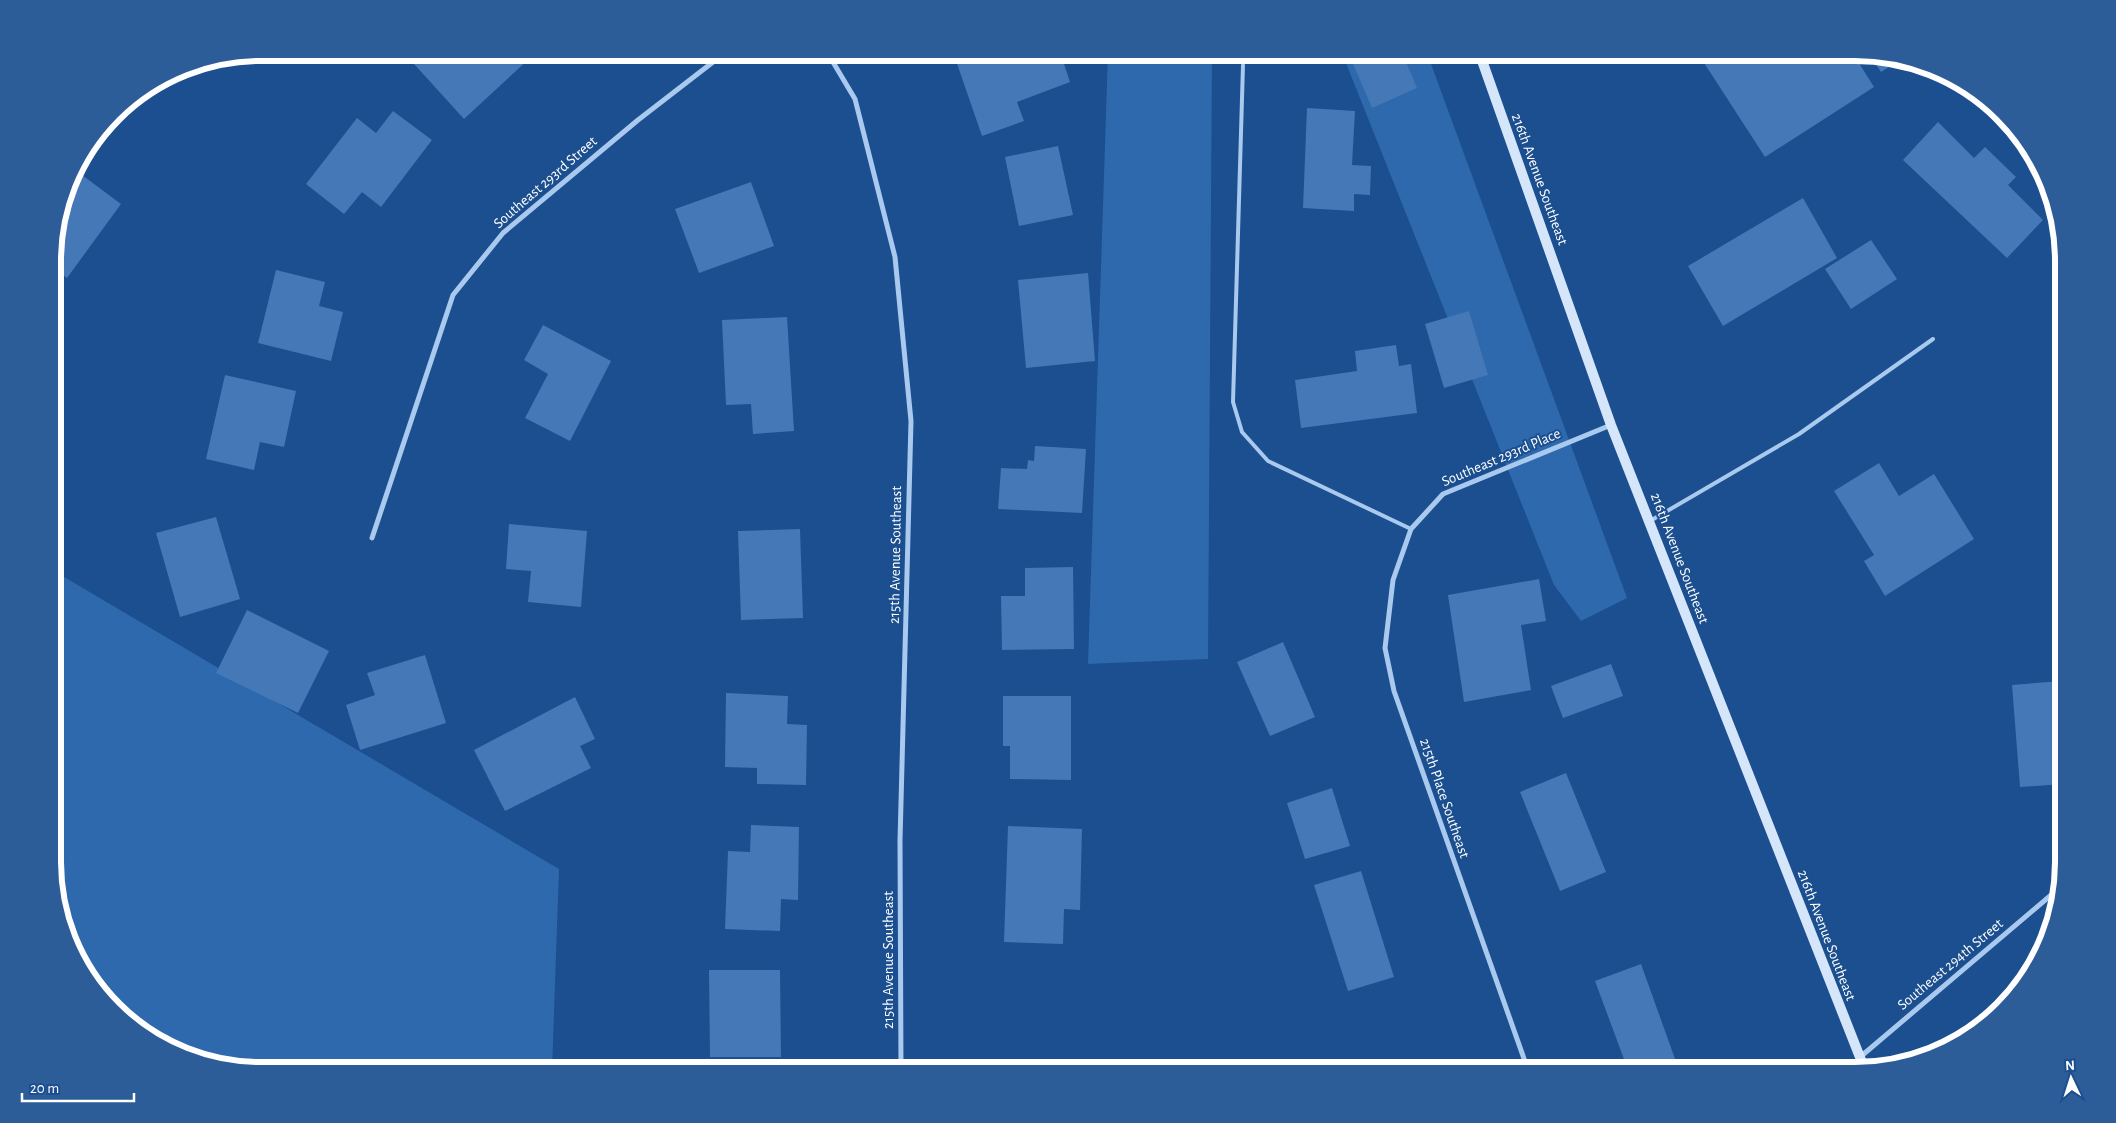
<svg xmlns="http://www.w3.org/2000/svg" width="2116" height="1123" font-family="'Alegreya Sans',sans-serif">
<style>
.green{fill:#2e69ad}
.building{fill:#4478b7}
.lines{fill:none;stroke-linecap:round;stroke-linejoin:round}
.lane{stroke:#a9c9ee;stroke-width:4}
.street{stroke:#a9c9ee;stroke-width:5}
.secondary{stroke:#d6e6fa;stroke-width:10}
.labels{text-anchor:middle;stroke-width:4;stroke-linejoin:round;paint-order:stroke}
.street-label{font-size:15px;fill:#fff;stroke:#1b4f8f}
.rim{fill:none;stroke:#fff;stroke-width:6}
</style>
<rect width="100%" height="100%" fill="#1b4f8f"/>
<path class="green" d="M895,53H925L903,63Z
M1108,53H1212L1208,659L1088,664Z
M1342,53H1427L1627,598L1581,621L1554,585Z
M54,571L559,869L552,1070H261L169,1049L124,1019L88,978L54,889Z"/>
<path class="building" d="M406,52H525L530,58L464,119L405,54Z
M960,52H1060L1070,82L1017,102L1024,121L982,136L954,55Z
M1348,52H1402L1417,88L1372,108Z
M1697,52H1852L1874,87L1765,157Z
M1871,56L1897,62L1881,72Z
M1307,108L1355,111L1352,165L1371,166L1370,195L1354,194V211L1303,208Z
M393,111L432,140L381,207L362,192L344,214L306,184L357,118L376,133Z
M1938,122L1974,158L1985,147L2016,177L2008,185L2043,220L2007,258L1903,160Z
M1058,146L1073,215L1019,226L1005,157Z
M74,169L121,204L67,278L53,267V247Z
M751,182L774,246L699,273L675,209Z
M1803,198L1837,258L1723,326L1688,266Z
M1871,240L1897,279L1851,309L1825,269Z
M276,270L325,282L319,306L343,312L331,361L258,343Z
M1088,273L1095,361L1026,368L1018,280Z
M1469,311L1488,375L1444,388L1425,324Z
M787,317L794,431L753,434L751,404L726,405L722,320Z
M543,325L611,361L570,441L525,418L548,374L524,360Z
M1396,345L1399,366L1411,364L1417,413L1301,428L1295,380L1357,371L1355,351Z
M225,375L296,391L284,447L260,442L254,470L206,459Z
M1035,446L1086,449L1082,513L998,509L1001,468L1027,469L1028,460L1034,461Z
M1879,463L1899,496L1934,474L1974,539L1885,596L1864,561L1874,555L1834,491Z
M216,517L240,599L180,617L156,533Z
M509,524L587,531L581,607L528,602L531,571L506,569Z
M800,529L803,618L741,620L738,531Z
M1073,567L1074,649L1002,650L1001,596H1025V568Z
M1539,579L1546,621L1521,625L1531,690L1464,702L1448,595Z
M247,610L329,651L298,713L216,673Z
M1283,642L1315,717L1270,736L1237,662Z
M425,655L446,723L360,750L346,705L375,695L367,673Z
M1611,664L1623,696L1563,718L1551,686Z
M2061,681L2063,784L2020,787L2012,685Z
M726,693L788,696L787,724L807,725L806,785L757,784V768L725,767Z
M1003,696H1071V780L1010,779V746H1003Z
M575,697L595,739L580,746L591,768L505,811L474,750Z
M1566,773L1606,872L1560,891L1520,792Z
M1332,788L1350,846L1305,859L1287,803Z
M751,825L799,827L798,900L781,899L780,931L725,929L728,851L750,852Z
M1008,826L1082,829L1080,910L1064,909L1063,944L1004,942Z
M1361,871L1394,977L1348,991L1314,885Z
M1641,964L1679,1070H1628L1595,981Z
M709,970H780L781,1057H710Z"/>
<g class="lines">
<path class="lane" d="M1243,65L1233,402L1242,432L1268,461L1411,529
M1650,521L1799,434L1933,339"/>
<path class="street" d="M827,52L855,99L895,257L911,421L900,841L901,1070
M372,538L453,295L503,233L638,120L726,52
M1859,1058L2057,890
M1528,1070L1394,691L1385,648L1393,580L1411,529L1443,494L1611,425"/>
<path class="secondary" d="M1479,52L1611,425L1865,1070"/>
</g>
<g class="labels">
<g class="street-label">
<text transform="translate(1540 179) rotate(70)" y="5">216th Avenue Southeast</text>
<text transform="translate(545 182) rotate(-41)" y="5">Southeast 293rd Street</text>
<text transform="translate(1501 457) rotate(-23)" y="5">Southeast 293rd Place</text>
<text transform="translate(895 555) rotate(-89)" y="5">215th Avenue Southeast</text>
<text transform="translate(1680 558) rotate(69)" y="5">216th Avenue Southeast</text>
<text transform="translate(1445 798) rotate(71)" y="5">215th Place Southeast</text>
<text transform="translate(1827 935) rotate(69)" y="5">216th Avenue Southeast</text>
<text transform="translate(888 960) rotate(-90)" y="5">215th Avenue Southeast</text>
<text transform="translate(1950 964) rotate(-40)" y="5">Southeast 294th Street</text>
</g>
</g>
<path d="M0 0H2116V1123H0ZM261 61H1855A200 200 0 0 1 2055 261V862A200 200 0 0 1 1855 1062H261A200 200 0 0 1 61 862V261A200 200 0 0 1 261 61Z" fill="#2d5d98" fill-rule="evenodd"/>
<path class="rim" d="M261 61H1855A200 200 0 0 1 2055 261V862A200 200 0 0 1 1855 1062H261A200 200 0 0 1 61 862V261A200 200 0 0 1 261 61Z"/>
<g transform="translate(2071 1078) rotate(356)" stroke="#1b4f8f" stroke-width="4" paint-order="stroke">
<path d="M0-4L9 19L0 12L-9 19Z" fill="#ffffff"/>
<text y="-8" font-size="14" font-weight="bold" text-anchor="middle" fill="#ffffff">N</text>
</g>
<path d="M22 1093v8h112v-8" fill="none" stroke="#ffffff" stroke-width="2.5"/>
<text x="30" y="1093" font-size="15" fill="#ffffff" stroke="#1b4f8f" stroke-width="4" paint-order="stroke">20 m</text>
</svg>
